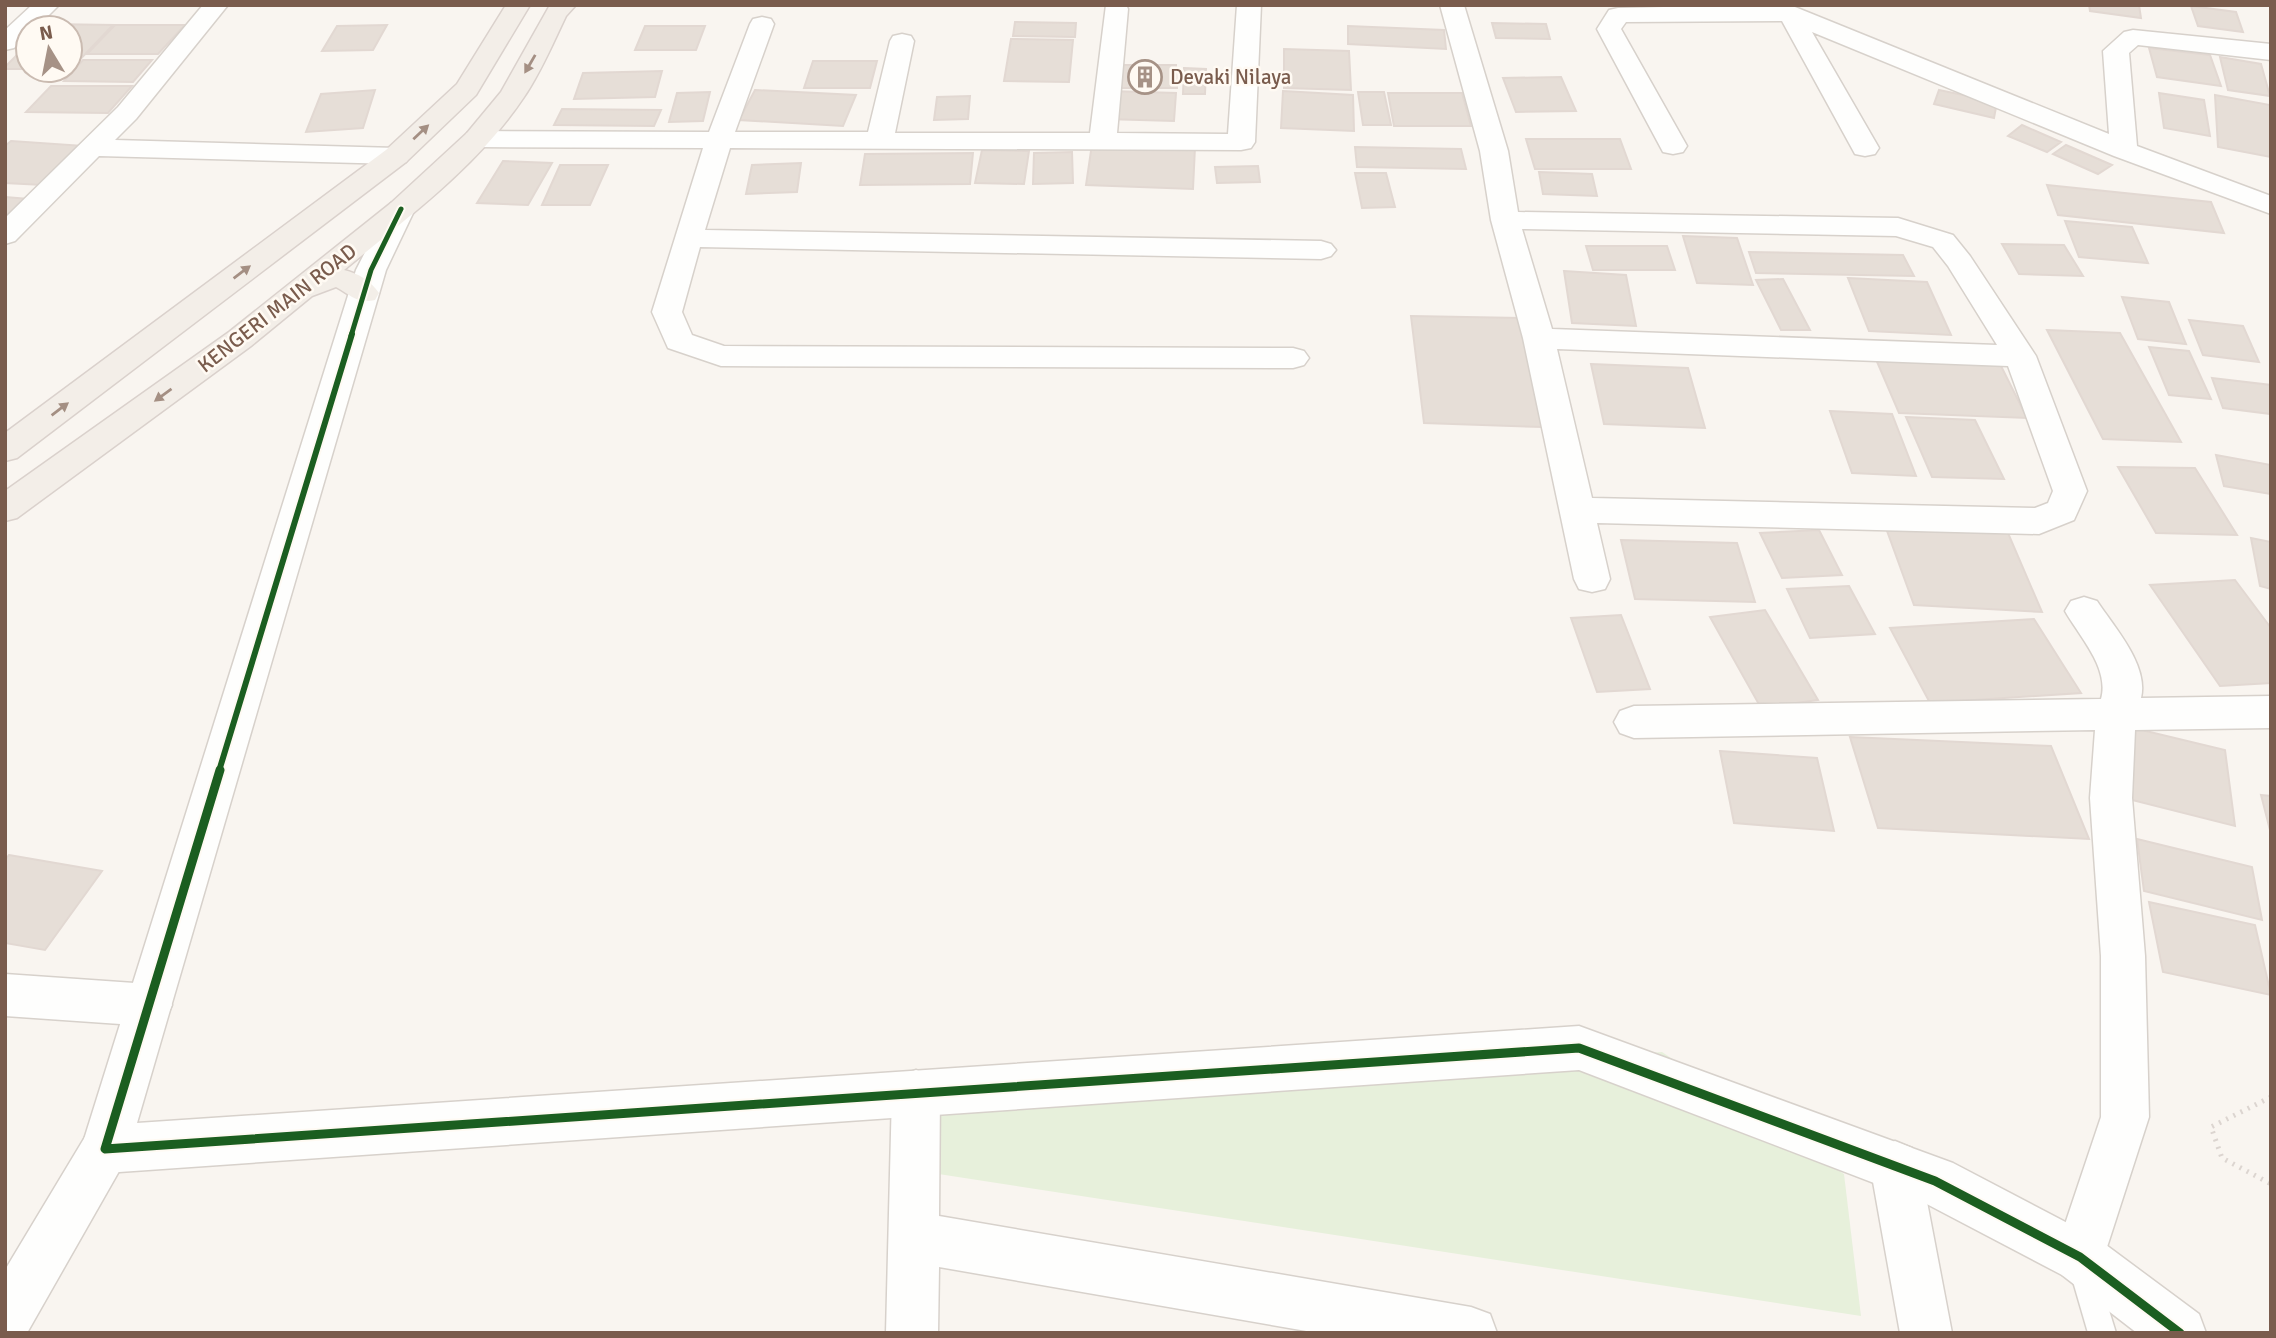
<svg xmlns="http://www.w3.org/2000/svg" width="2276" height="1338" font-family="Signika,sans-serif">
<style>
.green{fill:#e7f0db}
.building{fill:#e6ded7;stroke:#e2d8d2;stroke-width:2}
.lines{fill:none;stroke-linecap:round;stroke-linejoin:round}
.service-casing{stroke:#d7d1cb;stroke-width:3}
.minor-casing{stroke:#d7d1cb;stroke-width:3}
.tertiary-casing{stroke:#d7d1cb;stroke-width:3}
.primary-casing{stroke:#dad1cc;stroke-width:3}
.path{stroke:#dcd5d0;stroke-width:5;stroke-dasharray:2 6;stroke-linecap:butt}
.service{fill:#fefefd;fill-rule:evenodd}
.minor{fill:#fefefd;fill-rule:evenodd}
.tertiary{fill:#fefefd;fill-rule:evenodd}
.primary{fill:#f3eee8;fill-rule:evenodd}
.cycleway-far2-casing{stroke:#fffaf3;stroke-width:9}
.cycleway-far1-casing{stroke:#fffaf3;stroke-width:10}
.cycleway-casing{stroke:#fffaf3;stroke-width:13}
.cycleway-far2{stroke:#1b5e20;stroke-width:5}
.cycleway-far1{stroke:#1b5e20;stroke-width:6}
.cycleway{stroke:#1b5e20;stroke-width:9}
.oneway{fill:#a48f83}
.labels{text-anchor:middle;stroke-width:5;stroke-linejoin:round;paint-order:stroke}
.far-poi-label{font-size:21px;fill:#7a5c4d;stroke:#fffaf3;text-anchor:start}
.far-street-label{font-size:21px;fill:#7a5c4d;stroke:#fffaf3}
</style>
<rect width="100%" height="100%" fill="#f9f5f0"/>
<path class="green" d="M1662,1052L1844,1174L1861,1316L932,1173V1111Z"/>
<path class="building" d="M2089,5H2139L2141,18L2090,11Z
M2191,6L2236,12L2243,32L2198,26Z
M1015,22L1076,23L1075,37L1013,36Z
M1492,23L1546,24L1550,39L1496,38Z
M48,24L113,25L70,70V28H44Z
M115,25H185L158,54H87Z
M387,25L373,50L322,51L337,26Z
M645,26H705L696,50H635Z
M1348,26L1444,30L1446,49L1348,44Z
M1011,39L1073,40L1069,82L1004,81Z
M28,44V69H5V67Z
M2149,48L2210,55L2221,86L2157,77Z
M1284,49L1349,51L1351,90L1284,88Z
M2220,57L2261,64L2270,96L2228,90Z
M83,60H152L133,82L64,81Z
M813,61H877L870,88H804Z
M1115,65H1176L1177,88H1114Z
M1184,68L1206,69L1205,94H1183Z
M662,71L655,97L574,99L583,73Z
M1561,77L1576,111L1516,112L1503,78Z
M51,86H132L108,113L26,112Z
M375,90L363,128L306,132L321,94Z
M755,90L856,95L843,126L739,120Z
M1939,90L1997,102L1994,118L1934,104Z
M1109,91L1176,93L1174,121L1105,119Z
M1283,91L1353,95L1354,131L1281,128Z
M710,92L703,121L669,122L677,93Z
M1358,92H1384L1391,125H1363Z
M1388,93H1462L1471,126H1394Z
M2159,93L2204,100L2210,136L2164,128Z
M2215,95L2270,105L2271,157L2218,147Z
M970,96L968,119L934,120L937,97Z
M562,109L661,110L654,126L554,125Z
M2022,125L2061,142L2047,152L2008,136Z
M1526,139H1620L1631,169H1535Z
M11,141L85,146L43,185L5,183V146Z
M1092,144L1195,147L1193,189L1086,185Z
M2066,145L2112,165L2098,174L2053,154Z
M1355,147L1461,149L1466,169L1357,167Z
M982,150L1029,151L1024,184L975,183Z
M1072,152L1073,183L1033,184L1034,153Z
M973,153L970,184L860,185L865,154Z
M503,161L552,163L528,205L477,203Z
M801,163L797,192L746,194L752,165Z
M560,165H608L590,205H542Z
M1258,166L1260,182L1217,183L1215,167Z
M1539,172L1592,174L1597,196L1543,194Z
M1355,173H1386L1395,207L1362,208Z
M2047,185L2211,202L2224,233L2058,215Z
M5,197L30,199L5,220Z
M2065,221L2132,227L2148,263L2079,257Z
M1683,236L1737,238L1753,285L1697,283Z
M2002,244L2064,245L2083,276L2019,274Z
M1586,246H1667L1675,270H1593Z
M1749,252L1903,255L1914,276L1756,273Z
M1564,271L1626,275L1636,326L1572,323Z
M1848,278L1927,282L1951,335L1869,331Z
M1783,279L1810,330H1781L1756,280Z
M2122,297L2169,302L2186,344L2138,339Z
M1411,316L1521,318L1542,427L1424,423Z
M2189,320L2243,326L2259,362L2203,355Z
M2047,330L2120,333L2181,442L2103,439Z
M2149,347L2189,351L2211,399L2169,395Z
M1875,357L1999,362L2027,418L1899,413Z
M1591,364L1688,368L1705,428L1604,424Z
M2212,378L2271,385V414L2223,408Z
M1830,411L1892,414L1916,476L1852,473Z
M1906,417L1975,420L2004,479L1932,477Z
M2216,455L2271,465V494L2224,486Z
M2118,467L2195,468L2237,535L2156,533Z
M1886,528L2008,533L2042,612L1914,605Z
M1819,530L1842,575L1782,578L1760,533Z
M2251,538L2271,542V589L2260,586Z
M1621,540L1737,543L1755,602L1635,599Z
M2235,580L2271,628V683L2220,686L2150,585Z
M1849,586L1875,634L1810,638L1787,589Z
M1765,610L1818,700L1761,708L1710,617Z
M1621,615L1650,689L1597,692L1571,618Z
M2034,619L2081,693L1930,703L1890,628Z
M2125,726L2225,750L2235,826L2132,800Z
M1850,737L2051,746L2089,839L1878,828Z
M1720,751L1817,758L1834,831L1734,823Z
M2261,795L2271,796V834Z
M2137,839L2252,867L2262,920L2144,891Z
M9,855L102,871L45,950L5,943V860Z
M2149,902L2255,925L2271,995L2163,972Z"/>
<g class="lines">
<g class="service-casing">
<path id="service" d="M2084,1257L2094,1261L2116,1333H2088L2070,1271L2074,1261Z"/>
</g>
<g class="minor-casing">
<path id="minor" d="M32,5H59L36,28H28V35L14,48L5,50V30Z
M203,5H228L136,119L115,140L396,148L406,150L410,156L406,162L396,164L99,156L15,241L5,244V218L118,107Z
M1106,5H1126L1128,9L1117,133L1228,134L1237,5H1261L1255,142L1251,148L1241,150L730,148L705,230L1321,241L1331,244L1336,250L1331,256L1321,259L700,247L682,312L692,335L724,346L1293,348L1304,351L1309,358L1304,365L1293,368L721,366L668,348L652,312L703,148L477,147L467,145L463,139L467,133L477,131L709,132L750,24L753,19L762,17L771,19L774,24L735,132H868L890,41L893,36L902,34L911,36L914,41L895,133H1090Z
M1440,5H1464L1508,151L1518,212L1898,218L1953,235L1970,256L2036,356L2087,491L2074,520L2039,534L1597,523L1610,579L1605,589L1592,592L1579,589L1574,579L1523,338L1491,220L1480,151ZM1522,229L1896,236L1933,247L1948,266L1997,345L1552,329ZM1557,349L2008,366L2053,491L2048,503L2035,508L1592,498Z
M1756,5H1790L2109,134L2103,51L2124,32L2133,30L2271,44V60L2138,45L2129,53L2137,146L2271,196V214L2114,156L1812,32L1879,148L1875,154L1865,156L1855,154L1782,21L1626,22L1621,29L1687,146L1683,152L1673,154L1663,152L1597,29L1609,10L1618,8Z
M2084,597L2097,601C2114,627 2149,665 2141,698L2271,696V728L2135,730L2132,798L2145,956L2149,1117L2098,1275L2080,1283L2062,1275L2054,1257L2101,1117V956L2090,798L2095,730L1634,738L1620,733L1614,722L1620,711L1634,706L2101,699C2110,668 2079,636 2065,611L2071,601Z
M5,974L149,984L165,990L172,1005L165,1020L149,1026L5,1016Z
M916,1070L933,1077L940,1093L939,1216L1471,1307L1490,1314L1497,1333H1318L939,1267L938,1333H886L892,1093L899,1077Z
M105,1125L122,1132L129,1149L122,1166L27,1333H5V1270L88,1132Z
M1895,1141L1912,1148L1920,1165L1952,1333H1900L1870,1165L1878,1148Z"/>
</g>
<g class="tertiary-casing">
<path id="tertiary" d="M401,200L411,203L415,209L386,270L137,1123L1579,1026L1953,1163L2098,1239L2199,1314L2206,1333H2137L2062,1275L1921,1201L1579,1070L105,1173L88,1166L81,1149L356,270L387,209L391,203Z"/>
</g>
<g class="primary-casing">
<path id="primary" d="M506,5H530L476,95L406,162L17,458L5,461V433L386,150L457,84Z
M550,5H576L566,16C553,43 541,72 524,97C478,166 407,218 344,270C359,274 370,280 379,293L375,300C356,304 351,295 336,287L312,296L251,346L17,518L5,521V491L229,332L391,203L467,133L501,92Z"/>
</g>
<path class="path" d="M2271,1097L2211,1127L2222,1158L2271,1184"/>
<use href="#service" class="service"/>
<use href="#minor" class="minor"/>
<use href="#tertiary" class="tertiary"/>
<use href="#primary" class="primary"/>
<g class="cycleway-far2-casing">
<path id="cycleway-far2" d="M351,336L371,270L401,209"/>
</g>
<g class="cycleway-far1-casing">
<path id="cycleway-far1" d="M219,771L352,334"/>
</g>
<g class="cycleway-casing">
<path id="cycleway" d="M220,770L105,1149L1579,1048L1935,1181L2080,1257L2180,1333"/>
</g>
<use href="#cycleway-far2" class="cycleway-far2"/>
<use href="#cycleway-far1" class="cycleway-far1"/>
<use href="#cycleway" class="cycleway"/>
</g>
<defs><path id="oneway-solid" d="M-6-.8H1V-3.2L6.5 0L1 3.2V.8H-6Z" transform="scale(1.75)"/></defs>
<g class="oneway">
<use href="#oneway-solid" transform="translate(530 64) rotate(120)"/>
<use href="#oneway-solid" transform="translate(421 132) rotate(-43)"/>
<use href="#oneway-solid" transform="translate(242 272) rotate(-37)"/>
<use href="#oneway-solid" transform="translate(163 395) rotate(144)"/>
<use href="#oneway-solid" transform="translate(60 409) rotate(-37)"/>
</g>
<defs>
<g id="building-ring" transform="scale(1.75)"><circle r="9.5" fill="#fffaf3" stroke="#a69286" stroke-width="1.5"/><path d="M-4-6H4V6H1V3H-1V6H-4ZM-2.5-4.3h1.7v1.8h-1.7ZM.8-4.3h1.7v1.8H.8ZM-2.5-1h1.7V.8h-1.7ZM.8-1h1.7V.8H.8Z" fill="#a69286"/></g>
</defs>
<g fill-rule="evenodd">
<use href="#building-ring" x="1145" y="77"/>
</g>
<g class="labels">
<g class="far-poi-label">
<text x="1170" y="84">Devaki Nilaya</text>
</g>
<g class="far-street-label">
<text transform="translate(277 308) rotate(-38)" y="7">KENGERI MAIN ROAD</text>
</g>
</g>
<rect width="2276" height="1338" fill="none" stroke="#7a5c4d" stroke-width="14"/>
<g transform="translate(49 49) rotate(350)"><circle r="33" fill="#fffaf3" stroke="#cabbb1" stroke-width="2"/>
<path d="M0-5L12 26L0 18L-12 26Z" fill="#a69286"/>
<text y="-10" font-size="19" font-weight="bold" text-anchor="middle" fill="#7a5c4d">N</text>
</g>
</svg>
